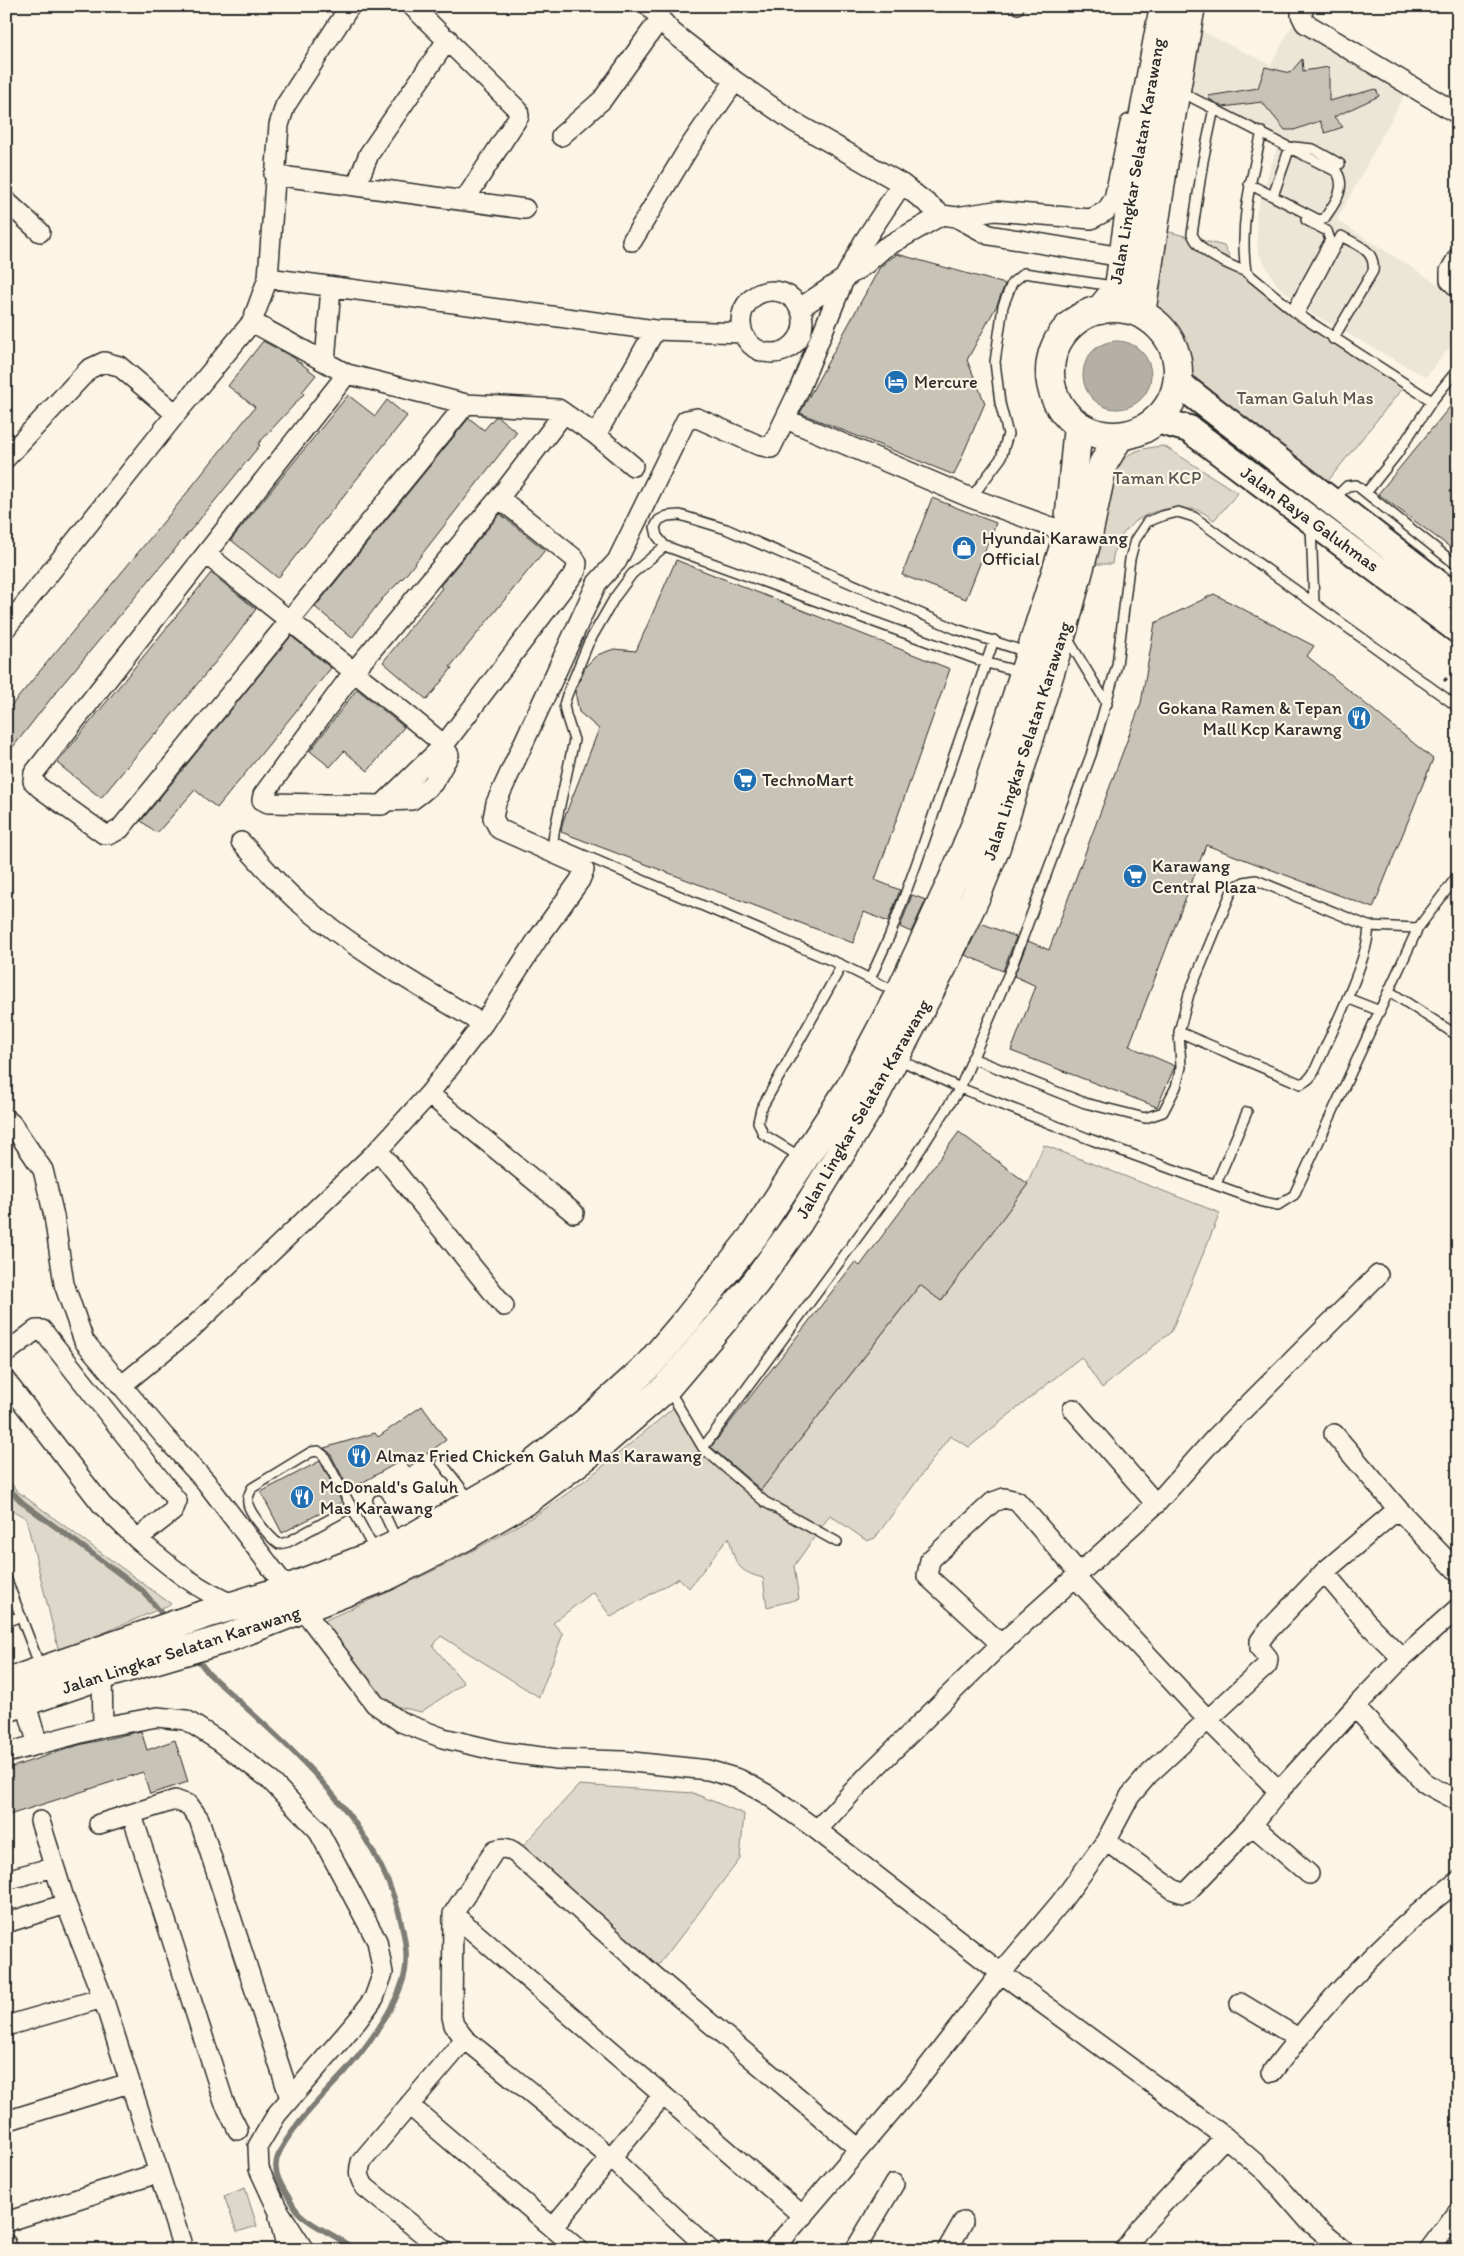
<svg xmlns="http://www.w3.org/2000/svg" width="1464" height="2256" font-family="Itim,sans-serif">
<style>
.built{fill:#ece6d7}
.green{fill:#ded8ca;stroke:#84827a}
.water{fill:#b4b0a5;stroke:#7d7b74}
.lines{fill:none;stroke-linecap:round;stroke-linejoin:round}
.stream{stroke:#7d7b74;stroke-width:5.5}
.building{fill:#c8c3b7;stroke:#2b2b2b}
.service-casing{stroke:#2b2b2b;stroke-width:12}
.minor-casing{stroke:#2b2b2b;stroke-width:22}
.secondary-casing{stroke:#2b2b2b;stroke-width:30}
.primary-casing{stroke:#2b2b2b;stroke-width:31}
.path{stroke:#2b2b2b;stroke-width:3;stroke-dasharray:4 4;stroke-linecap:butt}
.service{stroke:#fcf5e5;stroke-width:9}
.minor{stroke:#fcf5e5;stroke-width:19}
.secondary{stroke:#fcf5e5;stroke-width:26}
.primary{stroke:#fcf5e5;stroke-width:28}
.labels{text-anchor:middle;stroke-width:4.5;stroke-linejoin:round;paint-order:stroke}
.street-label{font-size:18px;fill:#2b2b2b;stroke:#fcf5e5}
.poi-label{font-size:18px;fill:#2b2b2b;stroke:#fcf5e5;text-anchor:start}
.park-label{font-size:18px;fill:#585653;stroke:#fcf5e5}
</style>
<rect width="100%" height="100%" fill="#fcf5e5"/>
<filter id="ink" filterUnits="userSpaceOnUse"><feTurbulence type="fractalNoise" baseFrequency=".02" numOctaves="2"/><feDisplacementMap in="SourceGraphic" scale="10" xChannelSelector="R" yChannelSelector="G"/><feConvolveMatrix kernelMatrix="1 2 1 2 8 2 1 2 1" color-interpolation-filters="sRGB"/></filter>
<g filter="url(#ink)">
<path class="built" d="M1187,24L1271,65L1292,25L1406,92L1337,220L1458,297V336L1426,377L1312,314L1278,286L1258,253L1256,214L1279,140L1176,89Z"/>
<path class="green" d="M1154,228L1224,246L1235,267L1405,385L1319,492L1189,392C1192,351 1177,322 1142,299Z
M1164,446L1238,493L1214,520C1209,517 1205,513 1200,511C1196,509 1190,509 1185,509C1150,504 1114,528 1112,564H1094C1099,541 1108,481 1119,464C1128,450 1150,447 1164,446Z
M1044,1145L1220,1213L1171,1332L1102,1388L1081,1357L969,1447L950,1436L875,1538L867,1541L830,1515L794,1566L799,1599L767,1607L763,1578C736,1571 735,1563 729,1537L689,1588L679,1578L611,1617L593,1592L553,1623L563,1634L539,1697L441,1636L433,1646L464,1683L421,1712L399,1707L378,1694L323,1621C396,1589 469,1556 537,1514C587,1482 632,1442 678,1404L703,1448L757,1495L920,1285L1027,1184Z
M6,1477L17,1491L171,1604L59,1652L26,1518L6,1507Z
M579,1785L693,1793L744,1814L740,1859L654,1971L517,1852Z
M245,2188L257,2226L237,2232L224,2196Z"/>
<path class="water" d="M1083 375a34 34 0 1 1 68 0a34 34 0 1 1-68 0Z"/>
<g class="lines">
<path class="stream" d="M6,1486L23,1503L143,1591L167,1620
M194,1655L209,1674C284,1743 370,1811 399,1913C404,1934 410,1958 403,1980C394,2010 366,2048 345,2072C328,2090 276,2142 276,2165C275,2175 281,2185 286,2193C290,2199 293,2207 298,2212C311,2227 338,2235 354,2250"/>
</g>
<path class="building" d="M1302,59L1303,71L1329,67V101L1376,89L1379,96L1334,117L1343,127L1325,133L1320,121L1294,130H1285L1262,102L1223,107L1209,99L1208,96L1258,88L1265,67L1290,73Z
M897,254L1005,284L997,305L967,360L985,403L954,475L800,413L880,267Z
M263,341L294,358L316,375L302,392L304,394L258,444L260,445L205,513L56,692L6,756V712L170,514L255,407L228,386Z
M348,395L375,416L387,400L407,416L278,578L231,540Z
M1458,397V553L1378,494Z
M495,417H498L517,432L405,576L382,599L352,638L315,607L469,418L484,430Z
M932,498L996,523L966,599L902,575Z
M500,514L545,550L450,667L452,668L427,700L383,662L442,588L440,586Z
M676,560L950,669L875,880L900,890L888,922L864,912L853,943L561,832L563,821L599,729L579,712L575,691L582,675L585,667L597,655L614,649L636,651Z
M211,573L256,609L232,642L156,734L155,733L101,798L57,763Z
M1214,594L1314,646L1307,656L1433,759L1373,908L1206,845L1129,1046L1175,1066L1157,1107L1011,1051L1036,986L1014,976L1028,941L1049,950L1141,703L1155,623Z
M291,636L331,668L217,808L195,790L157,833L141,821Z
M357,689L404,727L368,771L344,751L330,767L310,751Z
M912,895L926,900L911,932L900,927Z
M981,923L1016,937L1003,971L965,955Z
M959,1132L1028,1184L941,1301L920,1285L761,1490L711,1447L855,1262L860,1266Z
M422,1406L446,1440L409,1467L404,1459L349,1490L330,1453L324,1448L375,1433L378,1437Z
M320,1461L342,1502L282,1533L261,1492Z
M141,1731L147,1750L175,1740L188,1782L150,1794L143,1772L6,1816V1769L79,1745Z
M1458,2230V2250H1443Z"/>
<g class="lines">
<g class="service-casing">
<path id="service" d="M1018,9L1019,6
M1179,91L1337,172C1347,189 1334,204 1324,219L1319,220L1249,184
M1214,108L1203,161L1192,234C1201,255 1226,263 1246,272
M1262,132C1251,179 1239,224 1246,272L1296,313L1432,401
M1294,147L1313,149L1340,164
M1273,196L1290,147
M1292,310L1330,240L1327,231L1306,220
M1299,314L1341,236C1357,245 1376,250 1373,271L1333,339
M1366,493L1397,454L1432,401L1458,369
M971,498L1001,458L1008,434L1000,403L995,362L1003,306L1012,283L1024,273L1113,286
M1334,499L1347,486L1356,485L1458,566
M1311,526L1314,603
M665,546L632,574L615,597L588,644L567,695L564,705L566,715L574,740L554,833L553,842L842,965L896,992
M1066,636L1107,704
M1021,672L987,663L665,546L657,536L655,527L659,520L667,516L680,515L726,529L956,629L1029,653
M1368,926L1418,928
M870,979L890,935L916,865L994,640
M1389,991L1458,1036
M1347,998L1380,1011
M972,1058L1085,1103L1145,1118L1163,1112L1176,1087L1181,1067L1179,1032L1189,994L1233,888L1244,882L1256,880L1368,926C1373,951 1327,1042 1315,1070C1311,1078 1308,1080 1301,1084L1179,1032
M898,1059L960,1088L1092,1140L1263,1202L1278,1205L1294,1195L1418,928L1458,875
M802,1158L763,1134L758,1122L761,1109L842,965
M1216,1184L1247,1112
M669,1390L703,1448L765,1502L837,1542
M703,1448L909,1167L960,1088L1012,966L1091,755L1117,665L1130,559L1135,540L1147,522L1162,516L1178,512L1194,517L1458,707
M441,1462L471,1501
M378,1500L397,1541
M352,1507L288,1542L279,1544C270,1538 253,1517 249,1507C246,1500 249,1494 252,1488L311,1452L318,1451L324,1456L375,1551
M6,1578L41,1669
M6,1622L21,1616"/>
</g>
<g class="minor-casing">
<path id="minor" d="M412,6L518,110L519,116L464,201
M649,6L672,32L735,81L794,122L902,184L942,215L956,217L989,235L1122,257
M1305,6L1301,15L1305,23L1458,114
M561,136L602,100L660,19
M274,175L525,209
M356,186L369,154L448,39
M6,201L40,232
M956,217L995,211L1091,219L1106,211L1114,199L1130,124
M632,241L688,149L735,81
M1458,257L1450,271V280L1458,288
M268,278L279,125L285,106L350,6
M741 322a31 31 0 1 1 62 0a31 31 0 1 1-62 0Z
M800,308L867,263L884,248L942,215
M252,322L347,374L466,404L558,409L564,413L499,498L355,670L263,795L262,800L268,803L382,805L444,745L576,571L577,563L574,558L499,498
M325,362L331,287
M347,374L34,773L33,781L40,788L104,834H111L120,829L466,404
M564,413L596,435L655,330
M797,424L971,498L1079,537
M596,435L633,466
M6,458L89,369L104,362L119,366L176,414
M206,554C285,618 366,680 444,745L449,755L433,783L420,794L412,800L388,801
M6,628L176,414L252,322L268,278L655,330L743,333
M241,842C259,861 276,882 296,900C353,949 418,986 483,1024
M429,1094L574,1213
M6,1119L12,1124L43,1170L54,1216L64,1284L84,1341L165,1437L206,1482L375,1704L401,1722L443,1738L502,1752L557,1759L623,1761L708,1770L739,1779L768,1795L817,1830L1001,1973L1225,2137L1268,2174L1309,2221L1344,2250
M378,1150L504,1306
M6,1353L36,1330H42L177,1501L173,1511L137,1539C168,1565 197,1590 235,1605
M6,1381L102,1505L137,1539
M121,1386L192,1328L378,1150L429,1094L483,1024L537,940L580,880L584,870L580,865L499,829L493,818L496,803L597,583L617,561L686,420L697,418L758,445L771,448L799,390L845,277L864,241L902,184
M1073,1409L1156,1504
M1334,1434L1398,1509L1458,1572
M1324,1572L1367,1623L1402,1658
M1075,1577L1209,1721L1279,1791
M1001,1644L927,1576L930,1560L993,1502L1004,1498L1017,1501L1079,1573
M102,1675L103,1727
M25,1701L38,1745
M1355,1707L1425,1783C1436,1790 1446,1794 1458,1801
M6,1753L103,1727L157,1717L186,1720L219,1741L268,1778L318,1830L377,1941L383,1973L374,1998L358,2020L277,2114L258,2146L259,2169L277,2208L304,2250
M132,1815L224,2102L238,2130
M40,1821L66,1904L103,1998L181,2242L179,2250
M99,1824L175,1800L189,1805L199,1819L290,2098
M1252,1825L1309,1874
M817,1830L869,1774L1001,1644L1156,1504L1214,1439L1378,1275
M1106,1841L1130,1796L1148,1775L1267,1665L1268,1658L1260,1648V1641L1265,1634L1324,1572L1398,1509
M6,1880L54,1867
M453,1914L803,2216
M6,1923L66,1904
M1240,2003L1298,2038
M6,2026L103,1998
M1272,2072C1326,2001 1387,1935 1458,1881
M409,2105L579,2250
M6,2121L129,2083
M279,2217L287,2250
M6,2222L158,2173
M553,2227L663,2095
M6,2244L8,2250
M443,2250L365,2187C359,2178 358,2173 361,2162L465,2039
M710,2250L610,2157L465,2039L454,2025L452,2017L453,1914L495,1850C505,1846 511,1849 519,1856L652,1974L859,2149
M773,2250L912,2087L1001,1973L1061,1902L1106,1841L1174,1890L1183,1893L1188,1891L1252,1825L1279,1791L1355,1707L1402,1658L1458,1608
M855,2250L894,2184
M947,2250L963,2222
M1124,2250L1141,2227L1225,2137
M1429,2250L1458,2211"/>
</g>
<g class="secondary-casing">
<path id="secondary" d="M1178,383L1458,599
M1157,420L1189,429L1458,630"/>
</g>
<g class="primary-casing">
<path id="primary" d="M1050 372a64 64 0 1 1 128 0a64 64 0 1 1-128 0Z
M1100,310L1119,287L1142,124L1164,6
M1141,314L1168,134L1191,6
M6,1683L200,1616L287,1589L377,1554L415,1536L516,1478L584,1424L648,1366L687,1320L755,1234L851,1086L900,993L952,881L978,819L1068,534L1078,425
M6,1708L102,1675L225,1639L387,1576L464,1537L527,1500L599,1446L667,1387L756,1282L798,1223L869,1107L943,966L977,894L996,847L1063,630L1087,540L1103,464L1119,437"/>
</g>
<path class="path" d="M1444,681L1458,667"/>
<use href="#service" class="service"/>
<use href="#minor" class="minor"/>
<use href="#secondary" class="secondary"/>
<use href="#primary" class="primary"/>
</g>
</g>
<defs>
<g id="hotel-disc" transform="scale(1.25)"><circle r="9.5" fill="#1f6fb2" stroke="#fcf5e5"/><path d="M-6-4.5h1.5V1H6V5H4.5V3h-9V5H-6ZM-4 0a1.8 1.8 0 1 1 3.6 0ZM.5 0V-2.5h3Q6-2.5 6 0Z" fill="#fff"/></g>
<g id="shop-disc" transform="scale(1.25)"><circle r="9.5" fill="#1f6fb2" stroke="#fcf5e5"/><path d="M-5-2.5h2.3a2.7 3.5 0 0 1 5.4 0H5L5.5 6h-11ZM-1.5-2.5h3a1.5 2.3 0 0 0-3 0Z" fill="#fff"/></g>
<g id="restaurant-disc" transform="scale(1.25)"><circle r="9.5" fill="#1f6fb2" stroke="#fcf5e5"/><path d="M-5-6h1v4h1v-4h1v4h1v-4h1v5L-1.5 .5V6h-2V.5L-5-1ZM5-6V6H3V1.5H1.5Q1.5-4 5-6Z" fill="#fff"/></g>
<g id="supermarket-disc" transform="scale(1.25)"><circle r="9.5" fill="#1f6fb2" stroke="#fcf5e5"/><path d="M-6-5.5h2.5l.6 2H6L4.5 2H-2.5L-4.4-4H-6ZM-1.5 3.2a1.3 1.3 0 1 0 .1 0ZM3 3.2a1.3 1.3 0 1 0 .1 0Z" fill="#fff"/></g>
</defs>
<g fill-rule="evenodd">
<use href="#hotel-disc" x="896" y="382"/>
<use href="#shop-disc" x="964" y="548"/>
<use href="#restaurant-disc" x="1359" y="718"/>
<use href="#supermarket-disc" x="745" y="780"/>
<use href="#supermarket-disc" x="1135" y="876"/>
<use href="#restaurant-disc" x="359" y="1456"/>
<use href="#restaurant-disc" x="302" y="1497"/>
</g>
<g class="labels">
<g class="street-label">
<text transform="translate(1137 161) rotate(-80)" y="6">Jalan Lingkar Selatan Karawang</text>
<text transform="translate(1310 519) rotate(36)" y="6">Jalan Raya Galuhmas</text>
<text transform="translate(1027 741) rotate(-72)" y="6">Jalan Lingkar Selatan Karawang</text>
<text transform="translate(863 1109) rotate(-60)" y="6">Jalan Lingkar Selatan Karawang</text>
<text transform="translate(181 1650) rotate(-18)" y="6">Jalan Lingkar Selatan Karawang</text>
</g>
<g class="poi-label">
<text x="914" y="388">Mercure</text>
<text x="982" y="544">Hyundai Karawang<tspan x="982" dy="21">Official</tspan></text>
<text x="1342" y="714" text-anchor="end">Gokana Ramen &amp; Tepan<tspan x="1342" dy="21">Mall Kcp Karawng</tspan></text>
<text x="762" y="786">TechnoMart</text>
<text x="1152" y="872">Karawang<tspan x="1152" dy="21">Central Plaza</tspan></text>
<text x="376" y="1462">Almaz Fried Chicken Galuh Mas Karawang</text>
<text x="320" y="1493">McDonald's Galuh<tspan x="320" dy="21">Mas Karawang</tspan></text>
</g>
<g class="park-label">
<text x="1305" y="404">Taman Galuh Mas</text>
<text x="1157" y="484">Taman KCP</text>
</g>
</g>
<rect width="1464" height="2256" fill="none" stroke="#fcf5e5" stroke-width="25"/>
<rect x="12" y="12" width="1439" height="2231" fill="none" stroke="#2b2b2b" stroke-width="2" filter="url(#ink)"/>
</svg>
